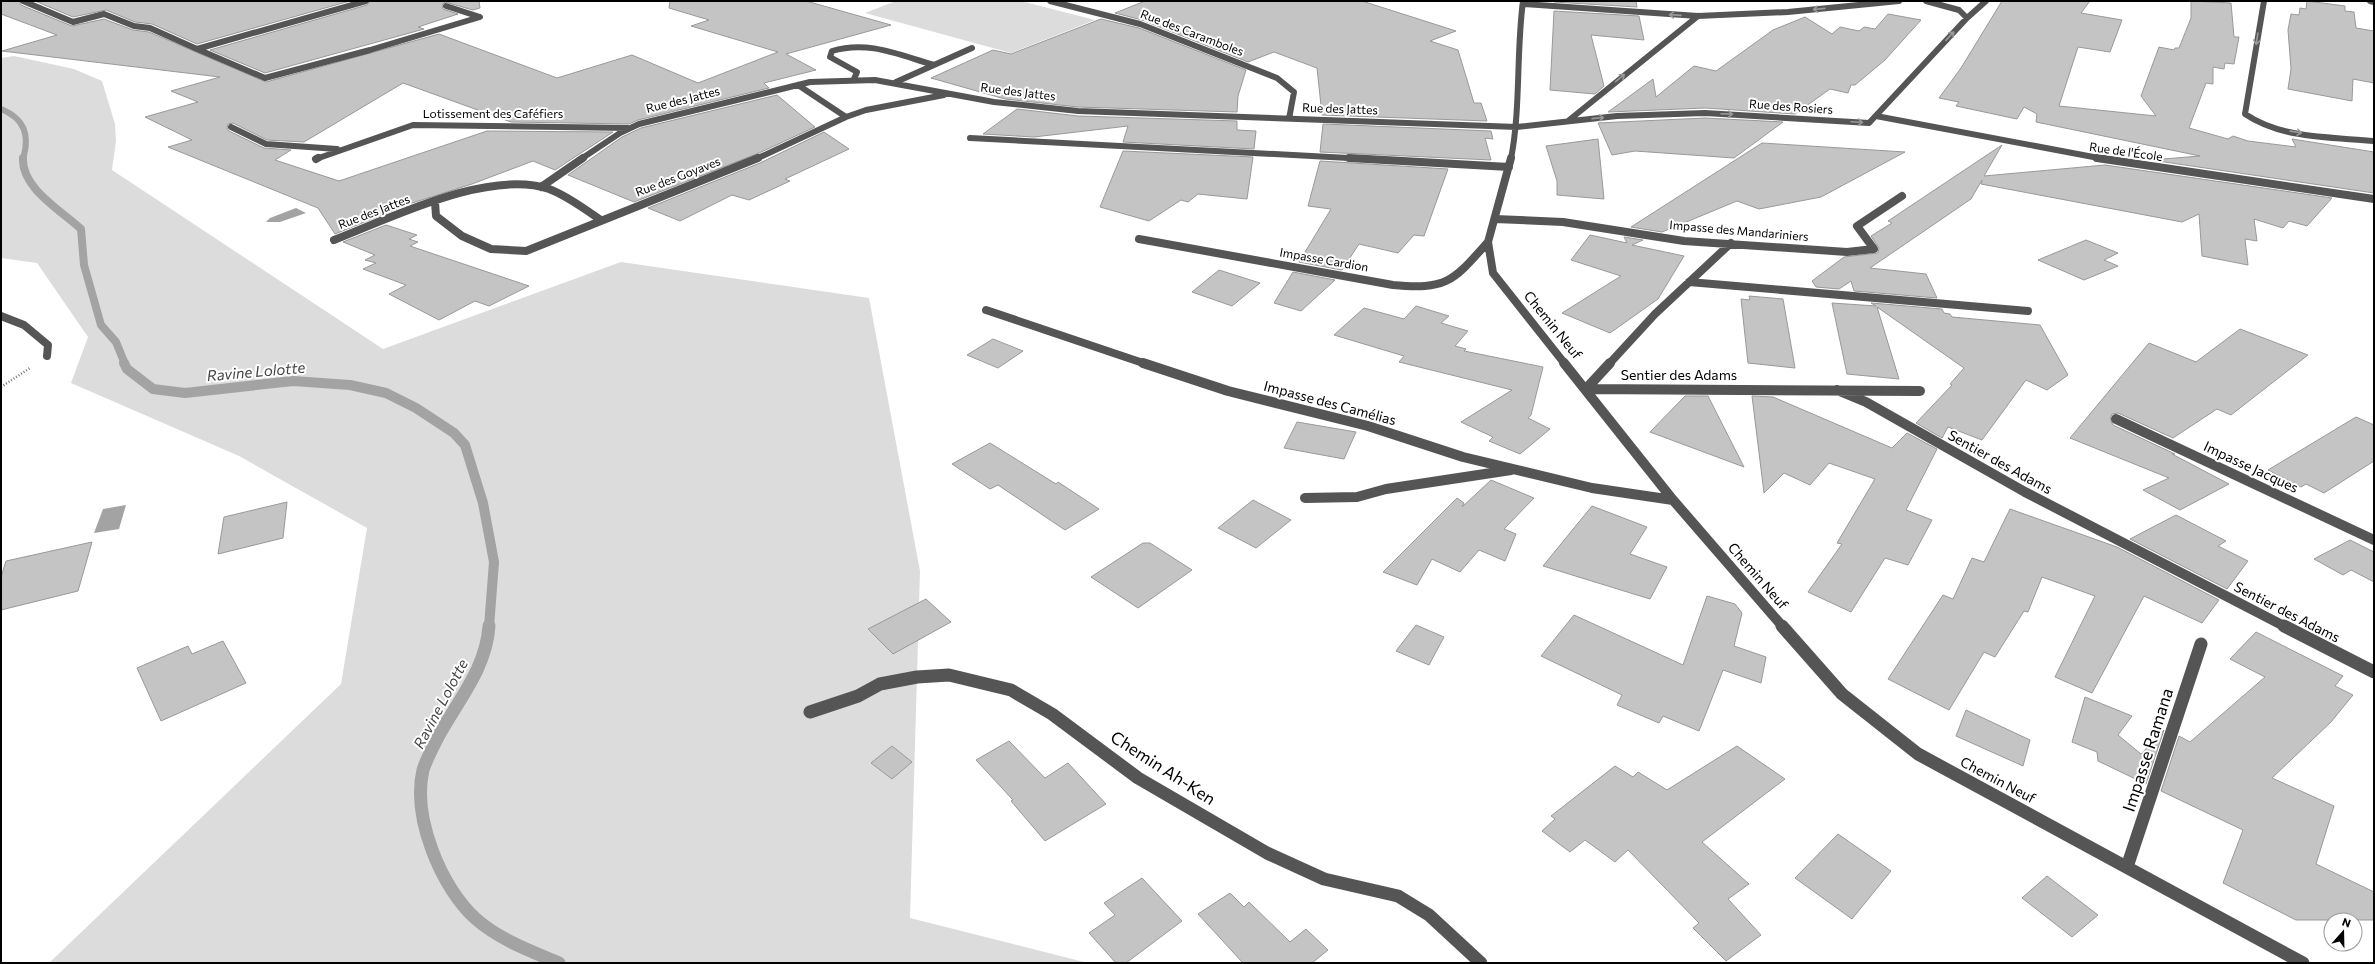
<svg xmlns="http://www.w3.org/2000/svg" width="2375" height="964" font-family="Commissioner,sans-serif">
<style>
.green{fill:#dcdcdc}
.water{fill:#a3a3a3}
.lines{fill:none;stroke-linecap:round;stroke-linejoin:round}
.stream-far3{stroke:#a3a3a3;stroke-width:6}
.stream-far2{stroke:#a3a3a3;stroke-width:8}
.stream-far1{stroke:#a3a3a3;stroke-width:10}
.stream{stroke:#a3a3a3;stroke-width:13}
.building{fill:#c4c4c4;stroke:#999}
.path{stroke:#777;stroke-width:2.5;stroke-dasharray:1 2;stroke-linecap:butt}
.minor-far3{stroke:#555;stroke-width:6}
.minor-far2{stroke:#555;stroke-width:8}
.minor-far1{stroke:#555;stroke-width:10}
.minor{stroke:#555;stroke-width:13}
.oneway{stroke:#999}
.labels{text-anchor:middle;stroke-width:4;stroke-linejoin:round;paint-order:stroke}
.far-street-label{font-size:12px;fill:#000;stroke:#fff}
.street-label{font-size:14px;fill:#000;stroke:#fff}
.water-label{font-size:15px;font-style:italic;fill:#444;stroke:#fff}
.near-street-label{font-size:17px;fill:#000;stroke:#fff}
</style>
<rect width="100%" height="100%" fill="#fff"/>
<path class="green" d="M896,1H1021L1095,20L1011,53L865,13Z
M14,56L74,69L102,81L115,124L116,141L112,170L383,349L621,262L869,298L920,571L910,918L1088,963H49L341,684L367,528L239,456L71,383L88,337L37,263L1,258V58Z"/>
<path class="water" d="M296,208L306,213L280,222H266L270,218Z
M126,505L119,529L94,533L103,509Z"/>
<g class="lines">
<path class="stream-far3" d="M1,109C25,119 30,135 23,159"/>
<path class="stream-far2" d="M23,158C21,188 62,211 81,229L84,265L101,325L116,342L125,364"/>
<path class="stream-far1" d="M124,363L127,369L153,389L185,393L293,381L350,385L386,393L416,408L454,433L465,445L483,503L494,562L489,627"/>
<path class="stream" d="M489,626C486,669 458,700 438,737C433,747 426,760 423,770C412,817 441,888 476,919C500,940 531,951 559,963"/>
</g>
<path class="building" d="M1,1H19L21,5L72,26L104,19L133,30L149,32L266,82L439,34L557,78L632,55L698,83L778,52L691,26L709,20L669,8L670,1H806L891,25L786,54L816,70L764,83L769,88L638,120L629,124L511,122L403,83L304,142L267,140L233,123L228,124L227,128L229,131L264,148L291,150L275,160L339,181L487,131L613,132L555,170L533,161L472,184L409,204L335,234L318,208L168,147L192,140L145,117L198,102L171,91L220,77L2,51L57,35L1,14Z
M35,1H350L197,44L152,24L135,22L106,10L73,17Z
M370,1H479L480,8L473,10L445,2L442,5L443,9L458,14L418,27L424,29L265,73L210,50L367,5Z
M1145,1H1362L1456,31L1430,41L1458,50L1474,103H1481L1487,121L1322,115L1317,68L1274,52L1248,62L1142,20L1115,13Z
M1554,1H1636L1637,7L1554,2Z
M2002,1H2090L2081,13L2122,20L2110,52L2078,47L2059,106L2156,116L2141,96L2159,47L2174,50L2175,48H2179L2191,18V1L2231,3L2234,37H2239L2234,64L2225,63L2224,69L2213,67V84L2206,83L2189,128L2228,139L2233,136L2248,141L2296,147L2292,139L2374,152V193L2151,160L2200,156L2036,122L2037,114L2024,107L2017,119L1956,106L1959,102L1939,98L1961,68Z
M2307,1L2345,6V11L2354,12L2356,28L2374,31V83L2353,79L2352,101L2288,89L2291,69L2288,30L2291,14L2299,15L2300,8L2306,9Z
M1554,11L1639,16L1644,40L1591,35L1604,86L1595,94L1550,90Z
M1888,14L1921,20L1885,60L1855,85H1851L1848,93L1830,89L1795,114L1705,108L1608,112L1653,79L1656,97L1694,66L1716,71L1773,30L1805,17L1832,34L1840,27L1859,31L1864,27L1875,29Z
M1101,19L1139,28L1246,70L1238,96L1237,112L1078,107L1005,99L931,78L993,50L1011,54Z
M777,95L815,127L759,153L634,202L568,175L622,137L641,128Z
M1017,109L1078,116L1237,121V130L1256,131L1254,149L1123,142L1128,126L1034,137L983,134Z
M1705,118L1783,122L1734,158L1635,151L1612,155L1598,123Z
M1323,124L1491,131L1493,139L1485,138L1491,160L1320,152Z
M824,132L849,149L785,179L790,181L749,200L732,195L680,221L648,208L760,163Z
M1598,139L1604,199L1557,195V181L1546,146Z
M1762,143L1905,152L1821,197L1759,209L1737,201L1662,232L1631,227Z
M2002,145L1984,176L2105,165L2332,198L2307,226L2289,221L2283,228L2254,219L2257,241L2245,239L2248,265L2202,256L2199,214L2182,222L1981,184L1982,180L1971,199L1870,268L1926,274L1937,298L1854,291L1851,281L1839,289L1816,287L1812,281L1844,257L1878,253L1879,248L1871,236L1892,223L1888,221Z
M1123,151L1253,157L1247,199L1198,194L1188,202L1181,200L1149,221L1100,207Z
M1320,161L1448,169L1424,236L1414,235L1398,253L1359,244L1342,270L1299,262L1331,209L1308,206Z
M386,225L417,235L409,239L418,242L410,246L529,286L489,306L475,301L439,320L389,294L406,285L363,269L376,263L365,260L375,255L343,242Z
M1590,235L1627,243L1624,237L1643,240L1632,245L1684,256L1658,299L1610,333L1562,313L1621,276L1571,260Z
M2086,240L2118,253L2104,260L2118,266L2084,280L2038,260Z
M1219,270L1260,283L1232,306L1192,292Z
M1293,272L1335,280L1301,311L1274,303Z
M1749,296L1783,299L1795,368L1748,363L1741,299L1750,300Z
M1832,303L1876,306L1871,303L1942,309L1944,313L1950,314L1952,317L2040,325L2068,375L2047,390L2026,380L1982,440L1948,427L1942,438L1916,423L1952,385L1950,384L1964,368L1877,307L1899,379L1847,374Z
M1416,306L1449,316L1441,323L1468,331L1455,346L1466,349L1464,351L1543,367L1531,415L1528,418L1550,429L1520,454L1489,441L1493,437L1461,422L1512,390L1399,362L1404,356L1334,335L1364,308L1404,319Z
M2240,329L2308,355L2231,415L2217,409L2173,438L2118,413L2112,414L2110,419L2113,425L2175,454H2172L2229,484L2180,510L2143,490L2169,478L2070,438L2149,343L2196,362Z
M993,339L1023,351L998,368L967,355Z
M1685,396H1708L1744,467L1650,432Z
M1752,396L1773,397L1892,448L1907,433L1937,449L1906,510L1932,520L1908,565L1885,558L1851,612L1808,592L1842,544L1837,543L1875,479L1829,463L1810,485L1784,473L1764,493Z
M2356,417L2374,425V461L2324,493L2306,484L2301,487L2268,470Z
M1297,422L1356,432L1344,459L1284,448Z
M990,443L1056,484L1058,482L1099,509L1065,530L998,485L990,489L952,464Z
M1491,480L1534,498L1504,529L1516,534L1505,561L1479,550L1460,572L1432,559L1417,585L1383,572L1457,498L1464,503L1462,507Z
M1253,500L1291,520L1256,548L1218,528Z
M287,502L283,538L218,554L224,517Z
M1592,506L1647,527L1630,554L1667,567L1650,599L1543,566Z
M2010,509L2117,547L2219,600L2202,623L2144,596L2092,693L2055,677L2095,596L2042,577L2028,612L2024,611L1995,657L1984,652L1949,710L1888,679L1943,595L1953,599L1972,558L1984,562Z
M2176,515L2226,541L2218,546L2248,561L2227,589L2130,539Z
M2350,540L2374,552V582L2351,570L2343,575L2314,559Z
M92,542L78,591L1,610V577L6,561Z
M1143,543H1150L1192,570L1138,608L1091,577Z
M1707,596L1735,604L1742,613L1734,646L1766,657L1761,683L1723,670L1699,731L1663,716L1659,723L1617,705L1622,695L1541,656L1574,615L1683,665Z
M926,599L951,622L893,654L868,629Z
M1416,625L1444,637L1429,665L1396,651Z
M2256,632L2343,676L2335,686L2353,695L2331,722L2272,778L2334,806L2316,864L2374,892V920H2296L2223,883L2243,830L2161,791L2179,736L2190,742L2265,677L2230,659Z
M223,641L246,683L161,721L137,668L188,646L192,654Z
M2085,697L2132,716L2118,735L2141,754L2164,730L2146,784L2098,761L2097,752L2072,742Z
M1966,710L2030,740L2023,766L1956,736Z
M1009,741L1045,778L1068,763L1106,804L1045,841L1011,801L1013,800L976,760Z
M892,746L912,762L892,779L871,763Z
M1737,746L1785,779L1702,842L1749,884L1728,899L1761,935L1726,961L1693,928L1699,923L1628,850L1615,862L1585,840L1570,852L1542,831L1555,819L1551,816L1615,766L1633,777L1638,772L1667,790Z
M1838,834L1891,871L1852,919L1795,878Z
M2047,876L2098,915L2072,937L2022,898Z
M1142,878L1182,921L1126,963H1116L1089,933L1115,915L1104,903Z
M1230,893L1244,907L1249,902L1290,942L1306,929L1328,950L1312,963H1243L1198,914Z"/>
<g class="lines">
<path class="path" d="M1,387L30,368"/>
<path class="minor-far3" d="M23,1L73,22L104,14L134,26L150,28L197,49
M366,1L197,49L265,78L370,50L480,17L446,6
M1050,1L1140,24L1277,78L1294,92L1289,119
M1926,1L1959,10L1967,18
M2264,1L2245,114C2282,139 2331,137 2374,141
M2370,1L2374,2
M1523,4L1698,16L1788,12L1899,1
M854,79L857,72L830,57L832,51C868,40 899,55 934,65
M896,82L972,48
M798,85L846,117
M1876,116L2104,159
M1568,121L1698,16
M231,127L266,144L337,149
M970,138L1367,159
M316,159L413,125L628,128
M581,159L620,133L639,124L810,82L875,80L994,102L1078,111L1517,127L1617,116L1705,113L1869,123L1967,18L1986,1
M756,159L846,117L866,110L944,95
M1511,159C1521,106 1516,54 1523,1"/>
<path class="minor-far2" d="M1349,158L1509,167
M1511,158L1488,242L1493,273L1565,364
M2097,158L2374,199
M316,159L318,158
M541,187L583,158
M435,202L436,216L462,236L491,249L526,251L758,158
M1495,219L1563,222L1684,241L1847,252L1874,249L1857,226L1902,196
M1139,239L1393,285C1448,290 1453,281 1488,242
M334,240C391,218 488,169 549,189C568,196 584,209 601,220
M1689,282L2028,311
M986,310L1146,364
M1,316L24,325L48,345L47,356
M1609,364L1655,314L1731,243"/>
<path class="minor-far1" d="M1143,363L1228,391L1368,426L1463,457L1592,488L1673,500
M1564,363L1673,500L1783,627
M1586,389L1920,391
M1586,389L1610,363
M1837,390L1866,402L2025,492L2286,627
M2116,419L2374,540
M1305,498L1357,497L1386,489L1511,470"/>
<path class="minor" d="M1782,626L1842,694L1918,754L2303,963
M2284,626L2374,672
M810,712L858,696L880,684L917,677L949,675L1011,690L1052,714L1138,778L1267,853L1324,879L1398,896L1429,915L1481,963
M2127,867L2201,644"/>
</g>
<defs><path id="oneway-shaft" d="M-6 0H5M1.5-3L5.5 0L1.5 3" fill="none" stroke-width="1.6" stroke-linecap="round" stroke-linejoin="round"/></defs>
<g class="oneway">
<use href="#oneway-shaft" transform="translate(1819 9) rotate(174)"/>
<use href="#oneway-shaft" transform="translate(1675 15) rotate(-176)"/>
<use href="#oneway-shaft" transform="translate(1950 36) rotate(-47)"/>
<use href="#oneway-shaft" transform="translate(2257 39) rotate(99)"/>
<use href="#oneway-shaft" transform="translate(1620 78) rotate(-39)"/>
<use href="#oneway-shaft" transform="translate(1727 114) rotate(2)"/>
<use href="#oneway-shaft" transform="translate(1598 118) rotate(-6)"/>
<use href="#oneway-shaft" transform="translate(1857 122) rotate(3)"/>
<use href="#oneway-shaft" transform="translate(2296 132) rotate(8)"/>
</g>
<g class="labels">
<g class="far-street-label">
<text transform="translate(1192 33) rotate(21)" y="4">Rue des Caramboles</text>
<text transform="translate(1018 92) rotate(7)" y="4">Rue des Jattes</text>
<text transform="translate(683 100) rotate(-14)" y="4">Rue des Jattes</text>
<text transform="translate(1791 107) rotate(4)" y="4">Rue des Rosiers</text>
<text transform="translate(1340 109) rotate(2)" y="4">Rue des Jattes</text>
<text x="493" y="118">Lotissement des Caféfiers</text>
<text transform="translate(2126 152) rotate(8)" y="4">Rue de l'École</text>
<text transform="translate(678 177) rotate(-21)" y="4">Rue des Goyaves</text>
<text transform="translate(374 212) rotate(-21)" y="4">Rue des Jattes</text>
<text transform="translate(1739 231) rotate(5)" y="4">Impasse des Mandariniers</text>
<text transform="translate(1324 260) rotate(10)" y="4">Impasse Cardion</text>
</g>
<g class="street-label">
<text transform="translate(1553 325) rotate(51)" y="5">Chemin Neuf</text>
<text x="1679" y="380">Sentier des Adams</text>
<text transform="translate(1330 403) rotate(15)" y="5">Impasse des Camélias</text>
<text transform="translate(2000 462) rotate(29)" y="5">Sentier des Adams</text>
<text transform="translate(2251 467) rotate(25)" y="5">Impasse Jacques</text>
<text transform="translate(1758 576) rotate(49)" y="5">Chemin Neuf</text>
<text transform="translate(2287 612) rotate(27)" y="5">Sentier des Adams</text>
<text transform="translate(1998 780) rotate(28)" y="5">Chemin Neuf</text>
</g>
<g class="water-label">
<text transform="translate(256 372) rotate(-5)" y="5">Ravine Lolotte</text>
<text transform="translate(441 704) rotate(-62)" y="5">Ravine Lolotte</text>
</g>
<g class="near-street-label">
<text transform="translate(2148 750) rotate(-72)" y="6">Impasse Ramana</text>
<text transform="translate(1163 768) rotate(33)" y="6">Chemin Ah-Ken</text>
</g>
</g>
<rect width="2375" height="964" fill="none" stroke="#000000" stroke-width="4"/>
<g transform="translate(2343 932) rotate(20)"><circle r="19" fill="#ffffff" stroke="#999999"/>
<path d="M0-3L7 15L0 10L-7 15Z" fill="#000000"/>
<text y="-6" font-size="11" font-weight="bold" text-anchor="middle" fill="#000000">N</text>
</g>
</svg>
